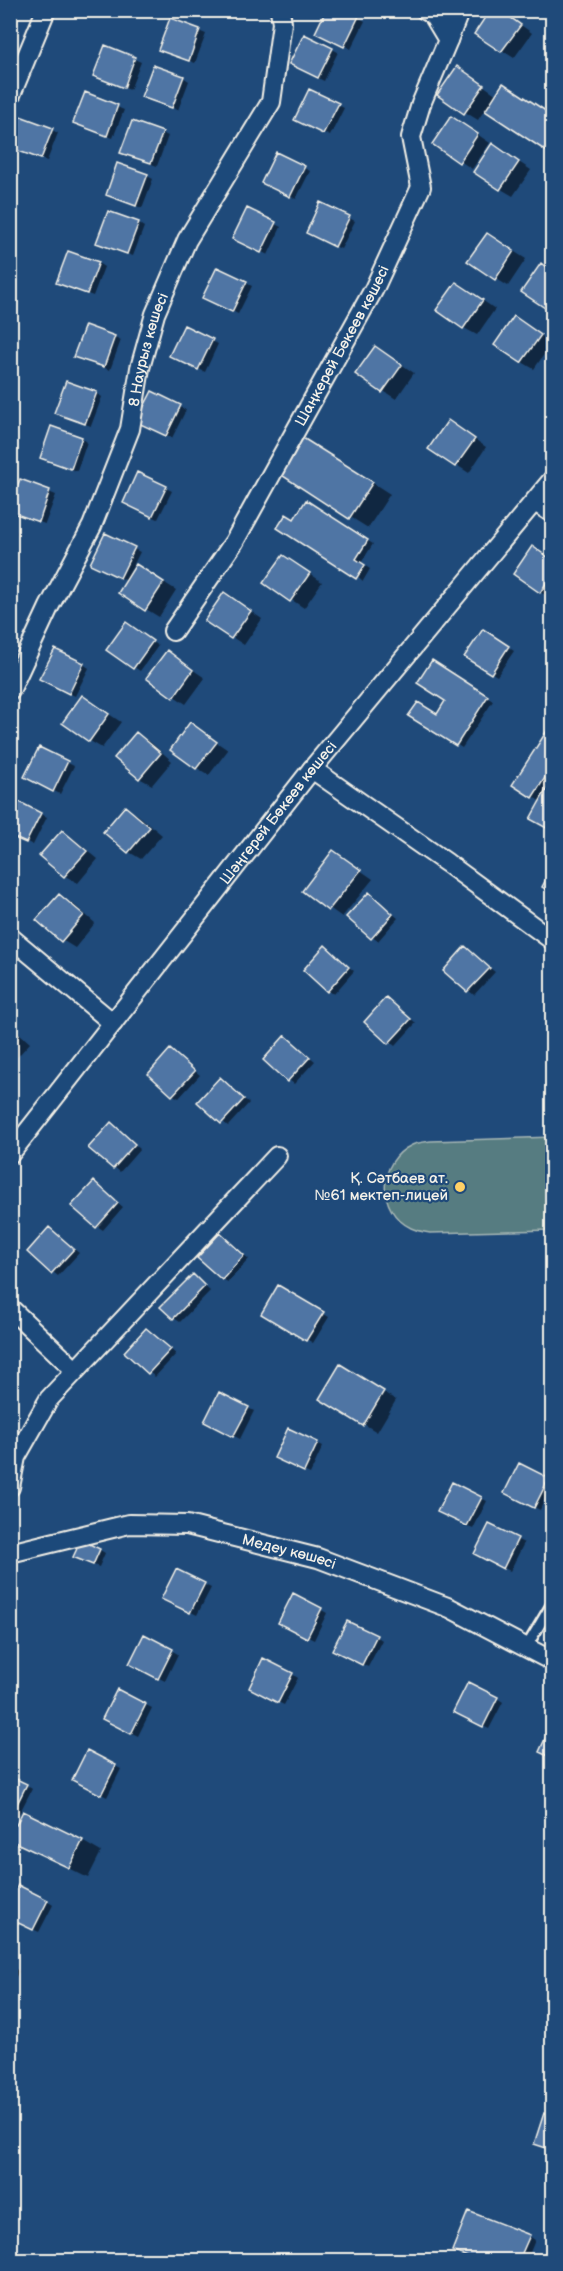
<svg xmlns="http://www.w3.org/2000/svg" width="563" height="2271" font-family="'Balsamiq Sans',sans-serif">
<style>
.green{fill:#577c81;stroke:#a6b6b4;stroke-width:1.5}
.shadow{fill:#0007}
.building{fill:#4f75a4;stroke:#f4f1e8;stroke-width:1.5}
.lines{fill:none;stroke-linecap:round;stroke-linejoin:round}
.service-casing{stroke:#f4f1e8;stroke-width:14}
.minor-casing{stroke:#f4f1e8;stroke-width:22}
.service{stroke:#1f4a7a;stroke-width:9}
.minor{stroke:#1f4a7a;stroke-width:18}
.poi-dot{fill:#ffd166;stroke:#1f4a7a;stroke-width:2}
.labels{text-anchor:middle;stroke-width:4.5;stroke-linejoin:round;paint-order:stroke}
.street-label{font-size:15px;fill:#f4f1e8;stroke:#1f4a7a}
.poi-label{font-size:15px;fill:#f4f1e8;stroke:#1f4a7a;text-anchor:end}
</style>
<rect width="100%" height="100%" fill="#1f4a7a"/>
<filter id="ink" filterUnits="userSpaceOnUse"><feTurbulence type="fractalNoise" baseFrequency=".0167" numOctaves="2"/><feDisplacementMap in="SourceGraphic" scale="12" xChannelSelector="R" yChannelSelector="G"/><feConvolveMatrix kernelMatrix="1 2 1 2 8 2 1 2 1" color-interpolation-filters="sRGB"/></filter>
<g filter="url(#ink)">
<path class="green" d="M552,1137V1230L430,1233C424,1232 417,1231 411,1228C376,1211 377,1161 412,1145C418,1142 425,1142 431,1141Z"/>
<path class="shadow" d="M98,10H120L118,18Z
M344,10L365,21L351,49L323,35Z
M534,10H546L543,16Z
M507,15L532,33L514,58L476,34Z
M171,20L206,34L195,63L160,49Z
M106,47L141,62L130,90L101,79Z
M332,49L338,52L324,81L296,67Z
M470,76L497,95L510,88L552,117V154L485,109L478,120L465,112Z
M183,77L189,81L178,110L149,99Z
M86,94L124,110L113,138L81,126Z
M338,105L344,108L330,136L302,122Z
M464,125L490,143L472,169L460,161Z
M52,130L58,133L47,161L16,150Z
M162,133L168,136L157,166L128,155Z
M505,153L531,170L513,196L501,189Z
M304,168L310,171L296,199L268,185Z
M147,176L153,179L142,208L107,195Z
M248,210L281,227L268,255L240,241Z
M349,218L355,221L341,249L313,236Z
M138,223L144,227L133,256L98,243Z
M488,235L526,259L508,286L495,278Z
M98,263L104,267L93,296L64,285Z
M10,264L15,267L10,279Z
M541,265L552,272V311L523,291Z
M246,283L252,286L238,314L210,300Z
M469,291L495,309L477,335L464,328Z
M527,326L552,343L534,369L522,362Z
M185,327L218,344L205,372L177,358Z
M115,337L121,340L110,370L81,359Z
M388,355L414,373L396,399L357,374Z
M96,393L102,397L91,426L62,416Z
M180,407L186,410L172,438L144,424Z
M461,430L486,447L469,473L430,448Z
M82,438L87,442L77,471L48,461Z
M322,450L390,494L368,528L282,474Z
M21,481L56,495L45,524L16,514Z
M166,488L172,491L158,519L130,506Z
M312,505L373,544L361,563L370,569L363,581L294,521Z
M10,529L16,532L10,549Z
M134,549L140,552L129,574L149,573L176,590L159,617L120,593L127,581L98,566Z
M545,555L552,560V599L540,592Z
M296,564L322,582L304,608L266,583Z
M10,580L18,584L10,606Z
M237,602L262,619L244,645L206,620Z
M132,628L158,646L140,671L109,650Z
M489,634L514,651L497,676L492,673Z
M167,652L205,678L186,704L174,696Z
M83,664L89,668L75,696L47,682Z
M437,665L493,701L462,748L411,716H437L447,701Z
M83,697L121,722L102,748L90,741Z
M190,724L228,750L209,775L197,768Z
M551,728L552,779L545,791L552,795V830L532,819L541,802L515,785Z
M136,734L149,741L172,761L152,785L139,778Z
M39,749L74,766L60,794L32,780Z
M13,800L47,817L33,845L10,834V804Z
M125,808L138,815L162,835L141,859L129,852Z
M62,832L74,839L98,859L78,883L65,876L41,856Z
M334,852L373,879L342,917L304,890Z
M369,894L398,918L378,941L372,937Z
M59,896L72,903L95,923L75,948L62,940Z
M325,947L354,971L334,994L328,991Z
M465,948L495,972L474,995L445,971Z
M387,999L416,1023L395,1046L366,1022Z
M10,1025L30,1043L10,1065Z
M291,1041L315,1061L294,1084L265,1060Z
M171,1051L200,1075L179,1098L173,1095Z
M220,1079L249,1103L228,1126L199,1102Z
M111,1124L140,1149L120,1172L91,1147Z
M94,1183L123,1207L103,1230L97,1226Z
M50,1229L79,1253L58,1276L29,1252Z
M220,1235L249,1259L228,1282L222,1279Z
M193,1276L210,1291L180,1322L174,1318Z
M278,1287L329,1317L313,1343L263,1313Z
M147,1330L176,1354L155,1377L126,1352Z
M341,1366L396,1400L377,1432L321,1398Z
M220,1394L254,1411L240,1439L206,1421Z
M317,1443L323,1446L310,1474L282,1461Z
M520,1465L552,1482L540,1510L512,1496Z
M481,1498L487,1501L473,1529L445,1515Z
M490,1526L524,1543L510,1571L482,1557Z
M100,1550L105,1553L99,1567L81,1560Z
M177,1571L211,1588L197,1615L169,1601Z
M294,1595L327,1613L314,1640L286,1626Z
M145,1636L178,1654L165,1681L137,1667Z
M376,1636L382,1640L368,1667L340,1653Z
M292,1674L298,1678L284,1705L256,1691Z
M118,1691L152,1708L138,1736L110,1722Z
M497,1698L503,1702L489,1729L461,1715Z
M115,1766L121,1769L107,1797L79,1783Z
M26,1785L32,1789L18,1816L10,1813Z
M10,1839L82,1841L101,1852L88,1878Z
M47,1901L53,1905L39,1932L10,1918Z
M10,1966L19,1971L10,1988Z
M529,2236L535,2240L527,2260H476L454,2251Z"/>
<path class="building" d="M94,10H113L111,17Z
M326,10H348L359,16L344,47L315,33Z
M490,10H500L521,25L501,52L474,34Z
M170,18L200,29L189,61L158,50Z
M304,34L333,48L318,78L289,64Z
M105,45L135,57L124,88L93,76Z
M153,65L184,76L172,108L141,97Z
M457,66L484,85L464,114L437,95Z
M503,83L552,115V155L485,111Z
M309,89L339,103L323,134L294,120Z
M85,92L118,105L107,136L73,123Z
M20,116L53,128L41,159L10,148V141Z
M451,116L478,134L459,163L432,144Z
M132,121L163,132L151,163L120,153Z
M492,143L519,162L500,190L473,172Z
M276,152L305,166L290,197L261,183Z
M117,163L148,174L136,206L106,195Z
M320,202L350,216L335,247L306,233Z
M247,208L276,222L261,253L232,239Z
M108,211L139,222L127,254L96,243Z
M487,233L514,251L495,280L467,261Z
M68,251L99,262L87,294L56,283Z
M541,263L552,272V304L548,310L521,292Z
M217,267L247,281L232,312L202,298Z
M456,282L483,300L463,329L436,310Z
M514,316L541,335L521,363L494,345Z
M85,325L115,336L104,367L73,357Z
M184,325L213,339L198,370L169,356Z
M375,346L402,365L382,393L355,374Z
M66,381L97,392L85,424L54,413Z
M152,391L181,405L166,436L136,422Z
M448,420L475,439L455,467L428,449Z
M51,426L82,437L71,469L40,458Z
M303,438L373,482L349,519L280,474Z
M137,472L167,486L152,517L123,503Z
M20,479L50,490L39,522L10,512V504Z
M306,500L368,540L356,559L365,565L356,579L277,528L286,514L294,519Z
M105,533L135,547L120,578L90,564Z
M532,546L552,560V574L540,593L513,574Z
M283,555L310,573L290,602L263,583Z
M136,564L164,582L145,611L118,593Z
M224,592L251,611L231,639L204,621Z
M126,622L153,641L133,669L106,650Z
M483,629L509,646L491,674L464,657Z
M55,649L84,663L69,694L39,679Z
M167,650L193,670L173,698L146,678Z
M432,660L488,696L456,746L408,716L418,702L437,714L445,701L417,683Z
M82,695L109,714L89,742L62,723Z
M190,722L217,742L196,769L170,750Z
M550,726L552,728V767L532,798L512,785Z
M136,732L161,753L139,779L114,758Z
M39,747L68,761L53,792L24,777Z
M546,790L552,793V831L530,819Z
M12,798L41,813L26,843L10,836Z
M125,806L150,827L128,853L103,832Z
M62,830L87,851L64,877L39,856Z
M333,850L361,870L328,911L302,891Z
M552,868V893L542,887Z
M369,892L393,914L371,939L346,917Z
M59,894L84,915L61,942L36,920Z
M325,945L349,967L327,992L303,970Z
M465,946L490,968L467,992L443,971Z
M386,997L411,1019L388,1044L364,1022Z
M10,1028L19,1035L10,1044Z
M285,1035L310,1057L287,1082L263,1060Z
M170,1049L195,1071L172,1096L148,1074Z
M220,1077L244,1099L221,1124L197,1102Z
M111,1122L135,1144L113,1169L88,1148Z
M94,1181L118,1203L96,1228L71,1206Z
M49,1227L74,1249L51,1274L27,1252Z
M220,1233L244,1255L222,1280L197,1258Z
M193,1274L205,1286L173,1319L160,1307Z
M278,1285L324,1312L306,1341L261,1314Z
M146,1328L171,1349L148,1374L124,1352Z
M340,1364L384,1391L363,1426L319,1399Z
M219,1392L249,1407L233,1437L204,1422Z
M288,1428L318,1442L304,1472L274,1458Z
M519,1463L549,1478L534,1508L504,1493Z
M452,1482L482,1497L467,1526L437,1512Z
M489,1524L518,1538L503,1569L474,1554Z
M81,1540L100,1549L93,1565L73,1557Z
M176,1569L205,1583L190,1613L161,1599Z
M293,1593L322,1608L307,1638L278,1623Z
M347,1621L377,1635L362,1665L332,1650Z
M144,1634L173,1649L158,1679L129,1664Z
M263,1658L293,1673L278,1703L249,1688Z
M468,1682L498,1697L483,1727L453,1712Z
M117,1689L146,1704L131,1734L102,1719Z
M552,1724V1758L539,1752Z
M87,1750L116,1765L101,1795L72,1780Z
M10,1776L27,1784L12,1814H10Z
M23,1811L83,1840L69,1868L10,1840V1822L16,1825Z
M18,1885L48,1900L33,1930L10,1919V1901Z
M544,2113L552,2116V2150L534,2144Z
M468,2211L530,2235L519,2260H475L452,2251Z"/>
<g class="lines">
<g class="service-casing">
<path id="service" d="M527,1646L552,1604"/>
</g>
<g class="minor-casing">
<g id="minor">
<path d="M448,40L460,10"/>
<path d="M10,97L46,10"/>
<path d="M535,502L552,513"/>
<path id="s1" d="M173,631L234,542L374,289L421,187L411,137L421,104L448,40L433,15L425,10"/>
<path id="s2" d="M10,691L49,607L92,526L130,429L140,368L155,314L187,240L271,102L282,23L280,10"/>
<path d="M312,769L447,863L552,940"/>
<path d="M10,937L113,1023"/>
<path id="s3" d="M10,1154L312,769L552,480"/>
<path d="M10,1308L75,1370"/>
<path d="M10,1487L16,1457L49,1399L277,1156"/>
<path id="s4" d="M10,1553L129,1524L187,1525L318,1558L450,1608L552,1661"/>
</g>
</g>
<use href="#service" class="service"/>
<use href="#minor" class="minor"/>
</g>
</g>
<circle class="poi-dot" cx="460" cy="1187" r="6"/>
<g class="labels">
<g class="street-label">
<text dy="5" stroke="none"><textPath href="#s1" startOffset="332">Шаңкерей Бөкеев көшесі</textPath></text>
<text dy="5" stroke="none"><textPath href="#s2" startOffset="370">8 Наурыз көшесі</textPath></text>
<text dy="5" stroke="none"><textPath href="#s3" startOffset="434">Шәңгерей Бөкеев көшесі</textPath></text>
<text dy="5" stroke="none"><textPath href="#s4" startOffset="286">Медеу көшесі</textPath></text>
</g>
<g class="poi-label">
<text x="448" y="1183">Қ. Сәтбаев ат.<tspan x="448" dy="17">№61 мектеп-лицей</tspan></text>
</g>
</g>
<rect width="563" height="2271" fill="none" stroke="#1f4a7a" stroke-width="36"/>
<rect x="18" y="18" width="527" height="2235" fill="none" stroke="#f4f1e8" stroke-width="2" filter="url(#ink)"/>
</svg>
